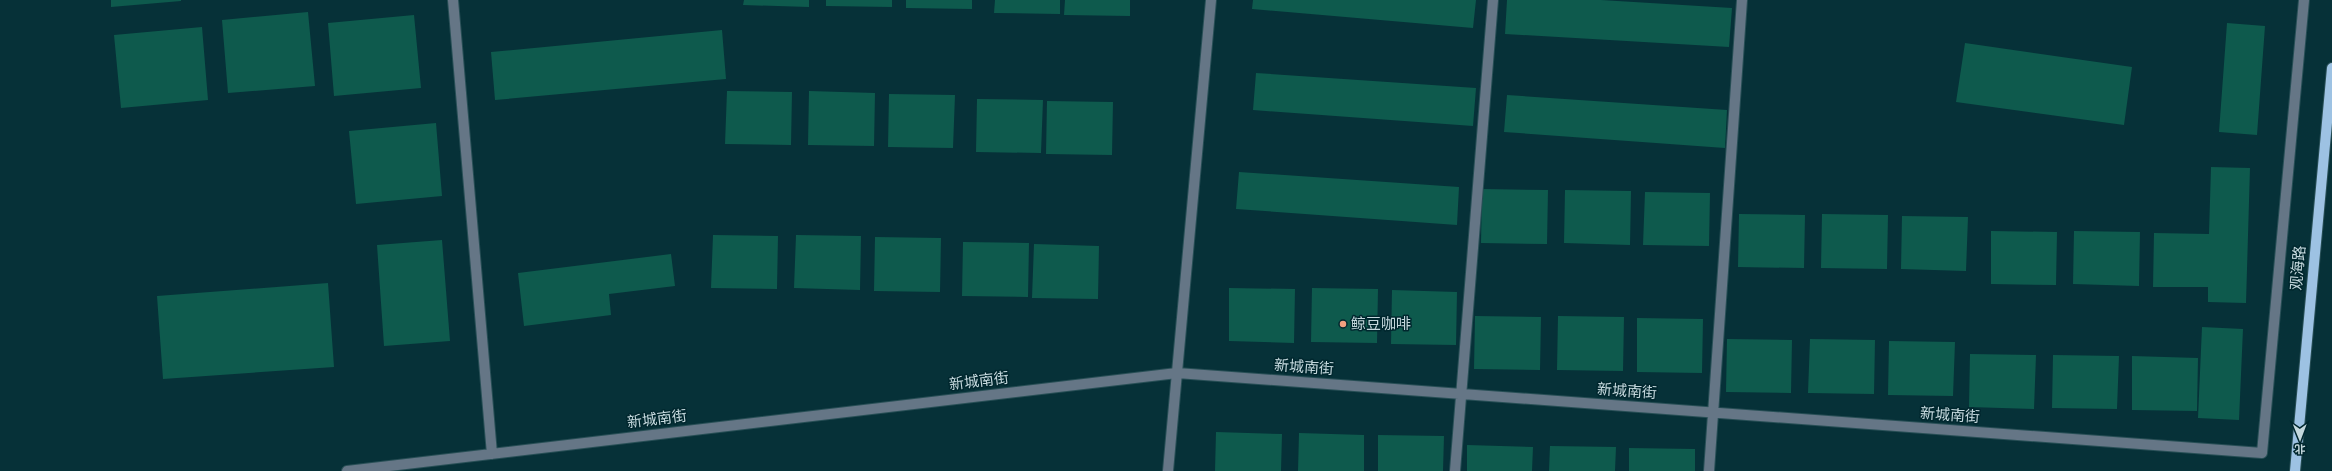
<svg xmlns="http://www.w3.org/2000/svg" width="2332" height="471" font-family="Mulish,'Noto Sans SC',sans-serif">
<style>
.building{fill:#0e5a4d}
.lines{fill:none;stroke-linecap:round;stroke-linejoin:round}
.minor-casing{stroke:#284f56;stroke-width:12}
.major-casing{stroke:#284f56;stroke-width:12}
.minor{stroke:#657686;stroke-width:10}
.major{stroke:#9dc2e3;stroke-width:10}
.poi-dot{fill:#f2a080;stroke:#00272e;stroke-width:1.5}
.labels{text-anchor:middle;stroke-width:3;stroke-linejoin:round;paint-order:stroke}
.street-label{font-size:15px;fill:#c4d8dd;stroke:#00272e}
.poi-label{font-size:15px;fill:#c4d8dd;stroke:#00272e;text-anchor:start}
</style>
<rect width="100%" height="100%" fill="#063138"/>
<path class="building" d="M111,0H181V1L111,7Z
M744,0H809V7L743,5Z
M826,0H892V7L826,6Z
M906,0H972V9L906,8Z
M995,0H1060V14L994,13Z
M1065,0H1130V16L1064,15Z
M1253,0H1476L1473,28L1252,9Z
M1507,0H1601L1732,8L1729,47L1505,34Z
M308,12L315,86L228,93L222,20Z
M414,15L421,88L334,96L328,23Z
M2227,23L2265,26L2257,135L2219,132Z
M202,27L208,100L121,108L114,35Z
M722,30L726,79L495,100L491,52Z
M1965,43L2132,67L2124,125L1956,102Z
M1256,73L1476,88L1473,126L1253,110Z
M727,91L792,92L791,145L725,144Z
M809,91L875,93L874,146L808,145Z
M889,94L955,95L953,148L888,147Z
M1507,95L1727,110L1725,148L1504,132Z
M977,99L1043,100L1041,153L976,152Z
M1047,101L1113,102L1112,155L1046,154Z
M436,123L442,196L356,204L349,131Z
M2211,167L2250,168L2246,303L2208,302V287H2153L2154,233L2209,234Z
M1239,172L1459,187L1457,225L1236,209Z
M1482,189L1548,190L1547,244L1481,243Z
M1565,190L1631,191L1630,245L1564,243Z
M1645,192L1710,193L1709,246L1643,245Z
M1739,214L1805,215L1804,268L1738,267Z
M1822,214L1888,215L1887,269L1821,268Z
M1902,216L1968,217L1966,271L1901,269Z
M1991,231L2057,232L2056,285L1991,284Z
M2074,231L2140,232L2139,286L2073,284Z
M713,235L778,236L777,289L711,288Z
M796,235L861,236L860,290L794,288Z
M875,237L941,238L940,292L874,291Z
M442,240L450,341L384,346L377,245Z
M963,242L1029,243L1028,297L962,296Z
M1034,244L1099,246L1098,299L1032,298Z
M671,254L675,286L609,294L611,315L524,326L518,273Z
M328,283L334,367L163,379L157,296Z
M1229,288L1295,289L1294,343L1229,341Z
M1312,288L1378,289L1377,343L1311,342Z
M1392,290L1457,292L1456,345L1391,344Z
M1475,316L1541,317L1540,370L1474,369Z
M1558,316L1624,317L1623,371L1557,370Z
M1637,318L1703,319L1702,373L1637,372Z
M2202,327L2243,329L2239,420L2198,418Z
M1727,339L1792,340L1791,393L1726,392Z
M1810,339L1875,340L1874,394L1808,393Z
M1889,341L1955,342L1953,396L1888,395Z
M1970,354L2036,355L2034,409L1969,407Z
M2053,355L2119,356L2117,409L2052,408Z
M2132,356L2198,358L2197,411L2132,410Z
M1216,432L1282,434L1281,471H1215Z
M1299,433L1364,435V471H1298Z
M1378,435L1444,436L1443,471H1378Z
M1467,445L1533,447L1532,471H1467Z
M1550,446L1616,447L1615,471H1549Z
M1629,448L1695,449V471H1629Z"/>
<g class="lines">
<g class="minor-casing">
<path id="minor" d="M453,0L492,454
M347,471L1177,373L2262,453L2304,0
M1168,471L1211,0
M1455,471L1493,0
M1709,471L1742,0"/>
</g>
<g class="major-casing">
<path id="major" d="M2295,471L2332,68"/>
</g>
<use href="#minor" class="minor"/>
<use href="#major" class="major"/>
</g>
<circle class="poi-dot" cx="1343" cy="324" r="4"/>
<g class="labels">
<g class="street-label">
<text transform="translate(2298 268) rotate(-85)" y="5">观海路</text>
<text transform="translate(1304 367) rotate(4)" y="5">新城南街</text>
<text transform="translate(979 381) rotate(-7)" y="5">新城南街</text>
<text transform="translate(1627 391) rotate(4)" y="5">新城南街</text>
<text transform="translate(1950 415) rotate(4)" y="5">新城南街</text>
<text transform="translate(657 419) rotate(-7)" y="5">新城南街</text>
</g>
<g class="poi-label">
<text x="1351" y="329">鲸豆咖啡</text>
</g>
</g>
<g transform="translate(2300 439) rotate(179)" stroke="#00272e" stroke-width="3" paint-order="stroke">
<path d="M0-3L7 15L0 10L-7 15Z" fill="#c4d8dd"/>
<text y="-6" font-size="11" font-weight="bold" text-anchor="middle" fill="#c4d8dd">北</text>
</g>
</svg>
